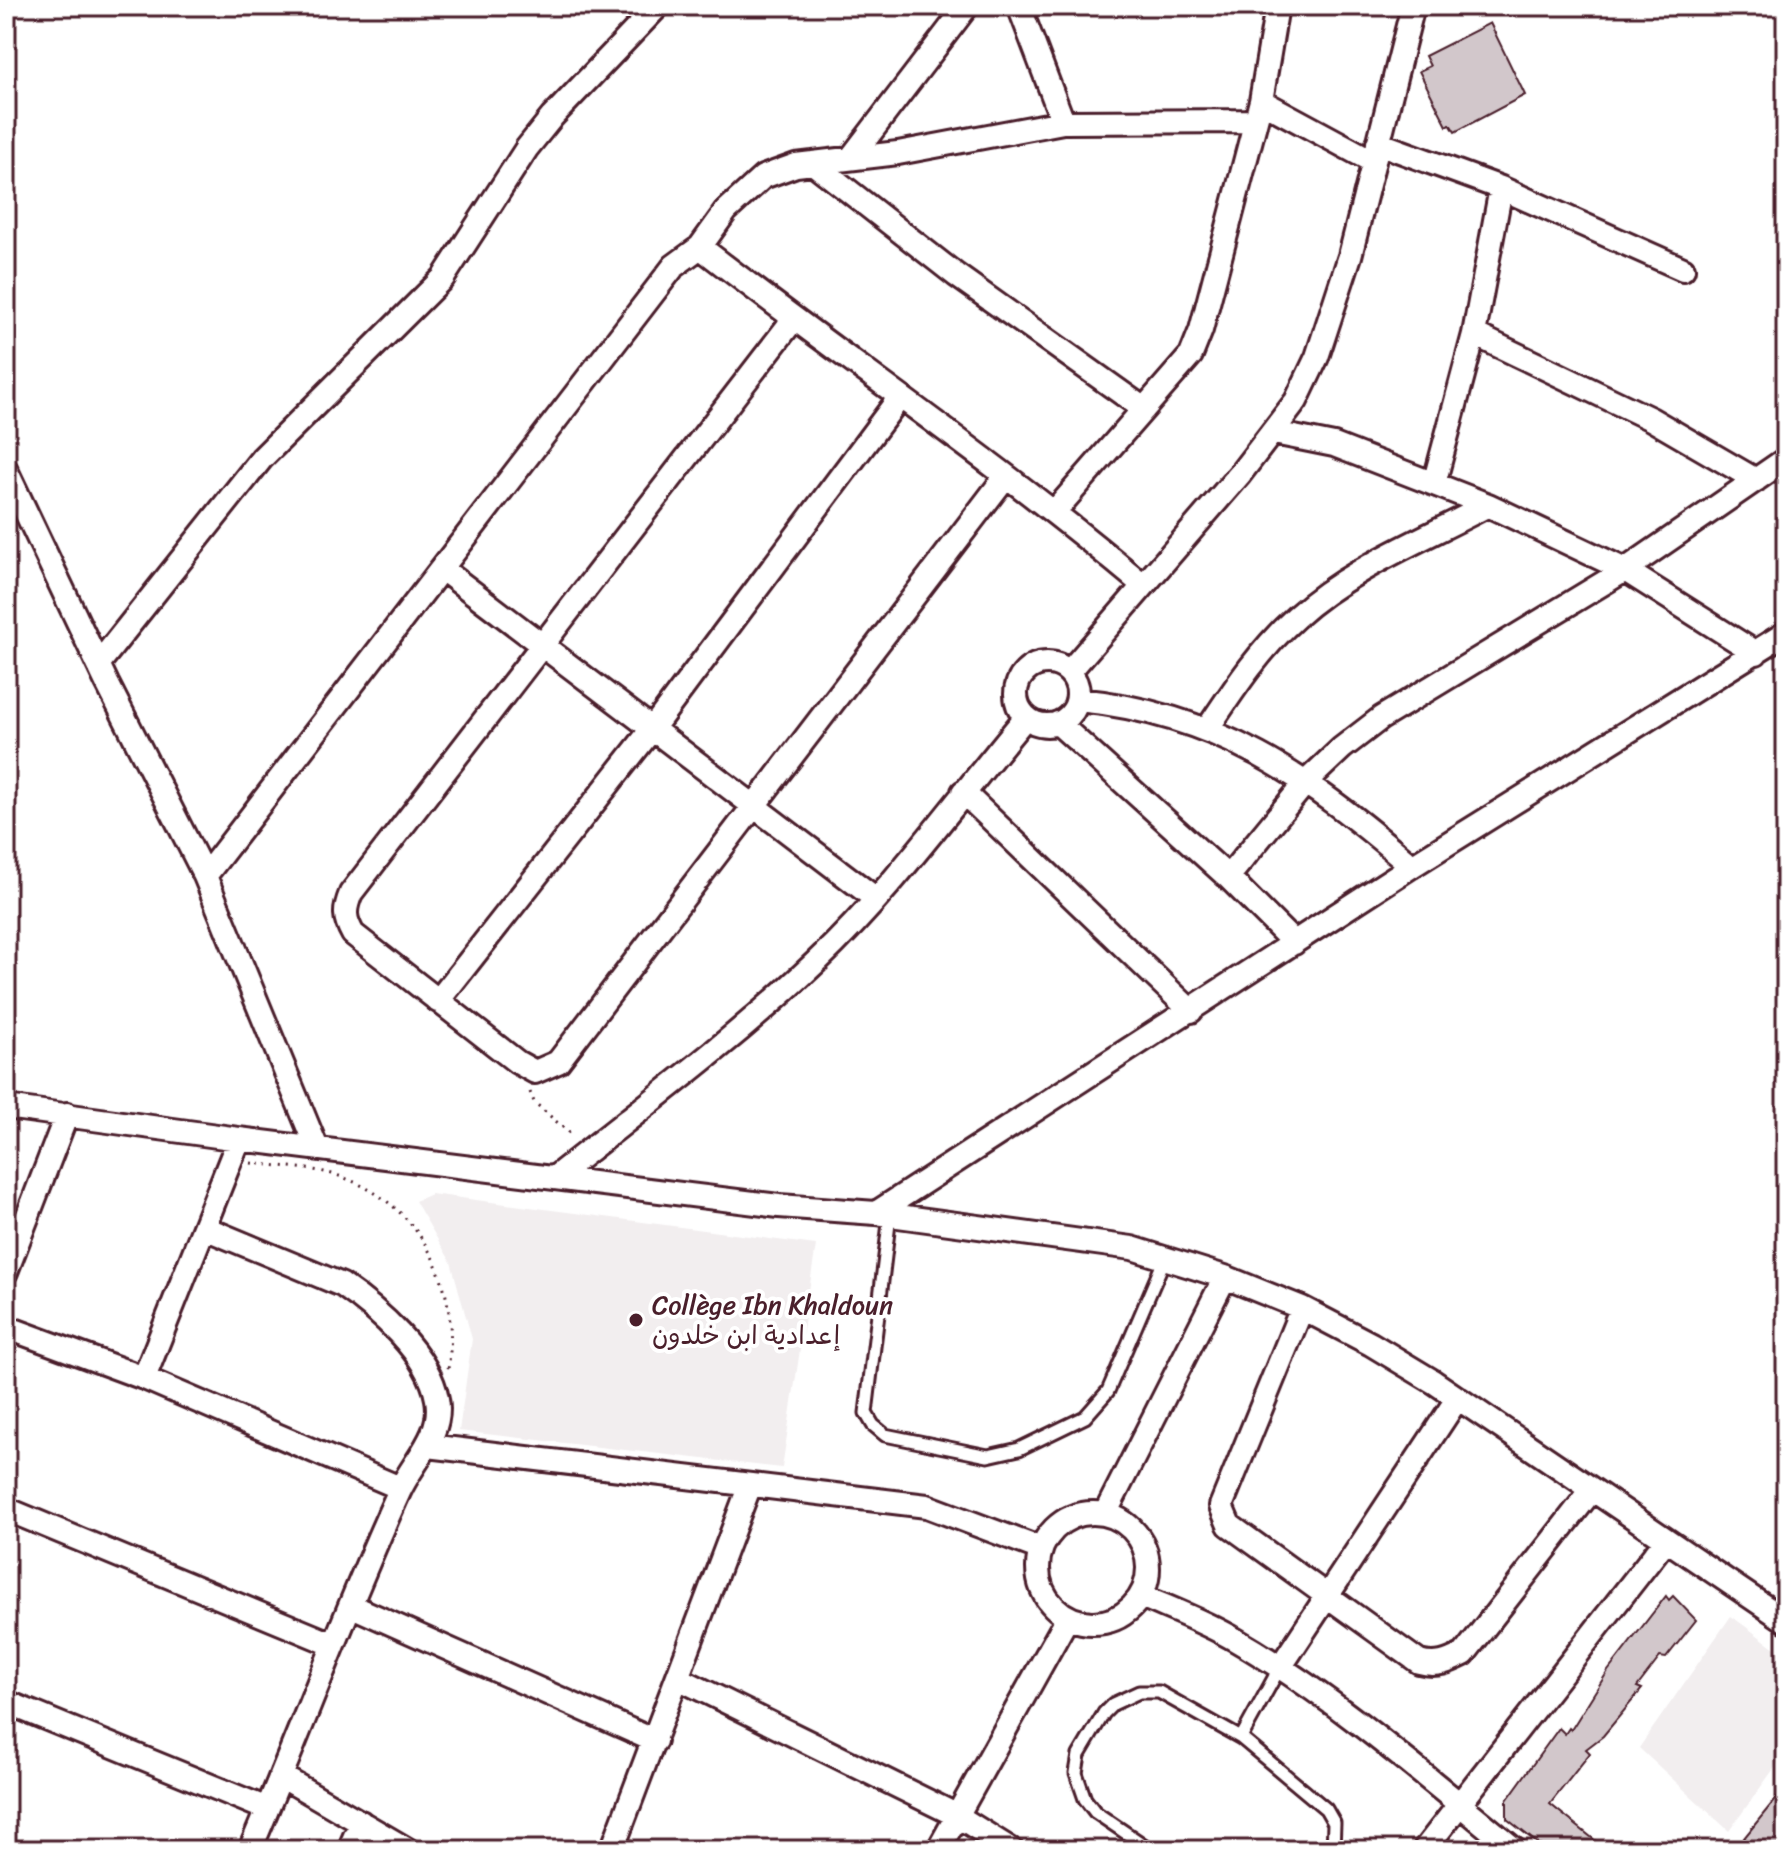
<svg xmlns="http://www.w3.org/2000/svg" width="1792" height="1856" font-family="Sriracha,'Playpen Sans Arabic',sans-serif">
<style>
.built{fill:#f2eeef}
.building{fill:#d2c7cb;stroke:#4a1f2b;stroke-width:2}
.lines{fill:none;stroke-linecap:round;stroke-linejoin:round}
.service-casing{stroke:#4a1f2b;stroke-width:17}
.minor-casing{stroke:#4a1f2b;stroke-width:28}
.path{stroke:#4a1f2b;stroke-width:3;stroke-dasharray:2 6;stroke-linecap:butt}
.service{stroke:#fff;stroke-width:11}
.minor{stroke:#fff;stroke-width:22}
.poi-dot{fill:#4a1f2b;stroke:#fff;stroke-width:3}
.labels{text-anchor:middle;stroke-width:8;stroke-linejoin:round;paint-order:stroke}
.poi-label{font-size:26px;fill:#4a1f2b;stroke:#fff;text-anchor:start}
</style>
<rect width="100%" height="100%" fill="#fff"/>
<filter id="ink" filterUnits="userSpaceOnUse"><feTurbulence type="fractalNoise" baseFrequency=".0125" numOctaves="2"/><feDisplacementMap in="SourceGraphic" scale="16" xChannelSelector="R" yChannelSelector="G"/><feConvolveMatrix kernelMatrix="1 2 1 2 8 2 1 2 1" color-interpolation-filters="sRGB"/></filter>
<g filter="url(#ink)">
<path class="built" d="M431,1194L816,1245L782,1468L459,1431L472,1339L451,1262L415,1201Z
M1731,1616L1786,1656V1752L1729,1831L1639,1748Z"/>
<path class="building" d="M1490,23L1525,95L1455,132L1450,124L1447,126L1419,71L1430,66L1425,56Z
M1666,1596L1669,1600L1673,1596L1696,1620L1666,1658L1660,1657L1637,1687L1642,1689L1603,1736L1586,1749L1590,1753L1550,1804L1607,1850H1546L1507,1819V1800L1559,1728L1565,1734L1569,1728L1571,1730L1608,1671Z
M1786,1786V1850H1742L1748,1842L1744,1838Z"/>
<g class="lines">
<g class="service-casing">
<path id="service" d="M890,1215L866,1413L873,1425L885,1435L988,1456L1019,1449L1085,1417L1108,1391L1165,1258
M1241,1738L1279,1669
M1151,1850L1095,1812L1085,1799L1076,1773L1079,1755L1104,1713L1113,1704L1139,1692H1159L1241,1738L1326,1809L1334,1823L1333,1850"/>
</g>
<g class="minor-casing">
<path id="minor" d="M1019,6L1063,122
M1261,101L1374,162
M1378,143L1501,188L1683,269
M851,158L967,6
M813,163L956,275L1144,409
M700,247C847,361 1001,465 1143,585
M793,320L351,893C344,910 344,918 353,934L517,1062L535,1072L558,1062L1006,476
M1474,334L1651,419L1756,480
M1274,433L1334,445L1488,505L1625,570L1756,653
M6,470L107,683L205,876L316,1146
M1434,484L1474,334L1501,188
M1055,511L1191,355L1201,330L1261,101L1277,6
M442,569L876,899
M100,662L262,458L443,278L527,148L552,117L658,6
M1016 694a31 31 0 1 1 62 0a31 31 0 1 1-62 0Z
M1069,672L1240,474L1296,401L1317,357L1350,256L1413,6
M1078,700C1217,713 1309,777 1412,866
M1058,723L1228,877L1294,943
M1208,728C1234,689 1260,649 1296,617C1350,568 1425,539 1488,505
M963,792L1191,1011
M205,876L674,266L700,247L726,211L763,177L796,165L898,153L1063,122L1255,121
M1228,877L1306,782L1342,748L1381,718L1625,570L1786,459
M438,1001L652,729L900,397
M6,1107L239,1139L779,1206L876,1213L1132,1248L1225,1277L1302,1308L1371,1344L1434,1382L1786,1621
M554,1178C642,1108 734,1040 816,962C894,888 957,799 1026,717
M876,1213L1412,866L1786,633
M205,1228L342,1285C377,1309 429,1354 437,1399C444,1435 412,1462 399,1492C345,1610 301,1731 250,1850
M6,1272L67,1114
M1302,1308L1221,1506L1229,1525L1419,1662C1437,1667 1448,1662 1464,1654L1591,1491
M6,1327L144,1378L400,1488
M144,1378L239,1139
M428,1446L927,1506L1041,1549
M6,1509L332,1644
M1038 1568a55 55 0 1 1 110 0a55 55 0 1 1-110 0Z
M1105,1514L1225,1277
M1141,1596C1173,1610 1206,1622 1236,1640C1336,1698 1426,1777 1515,1850
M352,1606L655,1741
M1279,1669L1457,1399
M678,1678L956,1815L1012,1850
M6,1702L267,1809
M281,1776L408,1850
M349,1850L361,1822
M612,1850L750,1485
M938,1850L1068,1617
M1424,1850L1665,1541"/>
</g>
<path class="path" d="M530,1092L534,1102L574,1137
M251,1163C280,1167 314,1167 342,1177C423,1206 461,1287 448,1369"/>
<use href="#service" class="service"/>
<use href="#minor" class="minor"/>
</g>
</g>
<circle class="poi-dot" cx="636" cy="1320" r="8"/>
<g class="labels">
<g class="poi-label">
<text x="652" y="1314">Collège Ibn Khaldoun<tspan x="652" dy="30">إعدادية ابن خلدون</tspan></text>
</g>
</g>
<rect width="1792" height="1856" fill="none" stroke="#fff" stroke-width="32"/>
<rect x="16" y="16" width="1760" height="1824" fill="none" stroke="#4a1f2b" stroke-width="3" filter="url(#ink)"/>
</svg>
